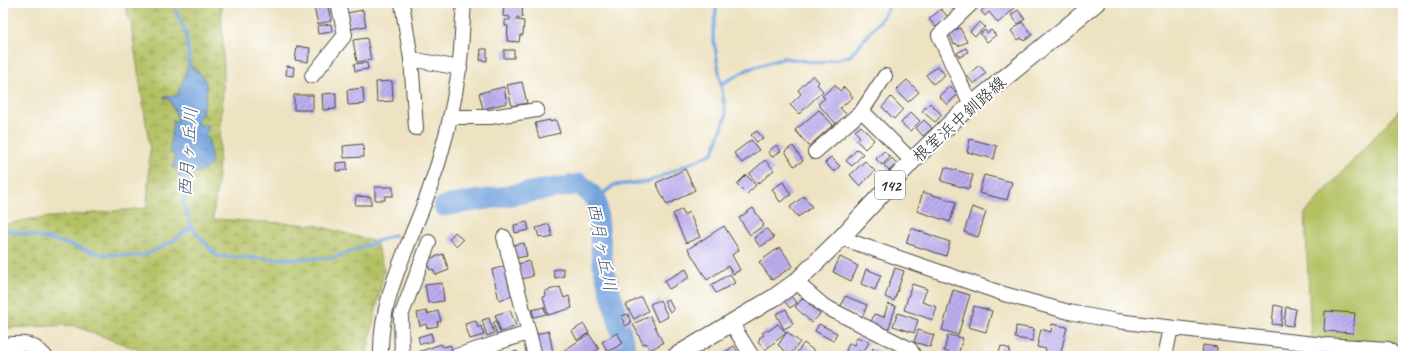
<svg xmlns="http://www.w3.org/2000/svg" width="1406" height="359" font-family="Caveat,'Klee One',sans-serif">
<style>
.wetland{fill:url(#wetland-marsh);stroke:#707647;fill-rule:evenodd}
.green{fill:#b4c163;stroke:#707647}
.water{fill:url(#water-ripples);stroke:#4f6784}
.lines{fill:none;stroke-linecap:round;stroke-linejoin:round}
.stream{stroke:#73a3dd;stroke-width:3.5}
.river{stroke:#73a3dd;stroke-width:21}
.building{fill:url(#building-hatch)}
.minor-casing{stroke:#484642;stroke-width:16}
.major-casing{stroke:#484642;stroke-width:19}
.minor{stroke:#fff;stroke-width:14}
.major{stroke:#fff;stroke-width:17}
.labels{text-anchor:middle;stroke-width:4;stroke-linejoin:round;paint-order:stroke}
.shield{fill:#fff;stroke:#6b6b6b;stroke-width:1}
.shield-label{font-size:16px;font-weight:bold;fill:#2b2b2b}
.street-label{font-size:17px;fill:#2b2b2b;stroke:#fff}
.water-label{font-size:18px;font-style:italic;fill:#485b72;stroke:#fff}
</style>
<defs>
<pattern id="wetland-marsh" width="20" height="14" patternUnits="userSpaceOnUse"><rect width="20" height="14" fill="#b4c163"/><path d="M1 5h8M5 5V1M11 12h8M15 12V8" fill="none" stroke="#939d52"/></pattern>
<pattern id="water-ripples" width="26" height="14" patternUnits="userSpaceOnUse"><rect width="26" height="14" fill="#73a3dd"/><path d="M2 4q2-2 4 0t4 0M15 11q2-2 4 0t4 0" fill="none" stroke="#5f85b3"/></pattern>
<pattern id="building-hatch" width="6" height="6" patternUnits="userSpaceOnUse"><rect width="6" height="6" fill="#bcadef"/><path d="M-1 1l2-2M0 6l6-6M5 7l2-2" fill="none" stroke="#998dc2"/></pattern>
</defs>
<rect width="100%" height="100%" fill="#fff"/>
<filter id="ink" filterUnits="userSpaceOnUse"><feTurbulence type="fractalNoise" baseFrequency=".025" numOctaves="2"/><feDisplacementMap in="SourceGraphic" scale="8" xChannelSelector="R" yChannelSelector="G"/><feConvolveMatrix kernelMatrix="1 2 1 2 8 2 1 2 1" color-interpolation-filters="sRGB"/></filter>
<filter id="wash" filterUnits="userSpaceOnUse"><feTurbulence type="fractalNoise" baseFrequency=".012" numOctaves="4" result="noise"/><feDisplacementMap in="SourceGraphic" scale="16" xChannelSelector="R" yChannelSelector="G"/><feGaussianBlur stdDeviation="0.9" result="paint"/><feColorMatrix in="noise" values="0 0 0 0 0 0 0 0 0 0 0 0 0 0 0 0 0 1.4 0 .05"/><feComposite in="paint" operator="in"/></filter>
<g filter="url(#wash)">
<rect width="100%" height="100%" fill="#ede2c1"/>
<path class="wetland" d="M124,3H221L224,74L218,176L213,219L315,225L376,242L384,271L367,353L365,356H155L72,325L3,328V225L31,219L147,208L150,149L131,25ZM189,61L193,68L199,72L207,95L202,107V115L199,116L197,122L198,125L202,126L204,134L208,137L209,144L198,172L192,173L175,155L170,153L173,120L177,123L178,120L170,100L164,97L177,96L185,76Z"/>
<path class="green" d="M1403,106V356H1312L1305,213Z"/>
<path class="water" d="M189,60C190,62 191,67 193,69C197,72 202,74 205,80C210,92 202,103 202,115L199,116L197,122L198,125H208L209,129L204,134L208,137L212,164C206,169 201,172 192,173L190,176L185,179L178,176L179,171L173,168L175,155L170,153L173,119L176,123L178,119L170,100L163,97L177,96L185,76Z"/>
<g class="lines">
<path class="stream" d="M173,3L186,34L190,66
M721,84L749,69L784,58L820,63L850,56L883,17L891,3
M185,175L184,204L191,227L217,256L271,259L333,258L394,235
M596,199L614,185L648,182L713,153L726,116L713,34L717,3
M3,232L7,230L61,242L99,254L143,256L173,241L191,227"/>
<path class="river" d="M444,206L580,184L596,199L603,266L616,312L627,356"/>
</g>
<g id="blocks">
<path class="building" d="M313,3H327L331,21L318,24Z
M504,3H523L522,18L517,17L516,20L524,21L523,35H520L519,42L507,41L508,26H505V20H510V17L503,16Z
M947,3H963L955,11Z
M999,3L1001,4L1003,3H1011L1015,8L998,23L989,12L985,16L981,11L989,4L993,8Z
M941,9L948,17L936,27L929,19Z
M363,10L366,26L350,29L347,13Z
M1018,10L1025,19L1018,24L1011,15Z
M980,22L985,27L975,36L970,31Z
M1022,22L1032,35L1024,41L1021,38L1018,40L1011,31Z
M331,24L332,32L318,34L317,26Z
M960,28L967,42L958,46L956,43L954,44L949,33Z
M985,30L987,33L991,30L996,35L987,42L980,34Z
M367,38L371,60L357,62L353,40Z
M297,46L310,48L308,62L295,60Z
M966,48L968,52L960,57L957,53Z
M481,49H487V61L480,60Z
M504,50H514V58H504Z
M367,63L368,69L355,71L354,64Z
M979,65L986,73L974,84L967,76Z
M287,66L294,67L293,76L286,75Z
M938,66L945,75L933,84L926,75Z
M813,75L819,82L817,84L823,91L799,114L790,105L801,94L798,90Z
M907,80L919,92L908,102L896,90Z
M392,81L393,101L377,102L376,82Z
M522,82L527,103L512,106L507,85Z
M835,85L840,91L844,87L853,97L840,108L847,115L837,125L818,104L825,98L822,96Z
M950,86L958,94L947,105L939,96Z
M504,87L507,103L483,109L479,93Z
M363,88L364,104L348,105L347,90Z
M336,93V109L323,110L322,94Z
M294,95H313V110H294Z
M891,97L903,109L894,119L882,107Z
M930,103L942,115L935,122L922,111Z
M819,110L833,125L809,146L795,130Z
M911,112L920,121L910,131L901,123Z
M550,120V122L556,120L560,133L539,138L535,123Z
M924,120L932,128L923,136L916,128Z
M861,126L874,140L865,149L856,140L860,137L855,131Z
M757,131L763,138L757,142L751,135Z
M970,139L997,146L994,159L967,152Z
M751,140L759,150L742,163L734,153Z
M363,144L364,157L344,158L343,146Z
M776,145L781,151L772,157L768,152Z
M793,146L803,161L794,166L785,151Z
M857,149L863,154L852,166L846,161Z
M884,151L890,157L882,165L876,159Z
M831,157L840,166L834,172L825,163Z
M892,158L897,164L889,171L884,165Z
M765,160L774,170L758,184L749,174Z
M865,161L875,171L860,186L850,175Z
M347,162V170L336,171V163Z
M945,167L973,175L969,189L941,181Z
M685,169L695,190L667,205L656,183Z
M746,175L756,185L747,194L737,184Z
M984,175L1012,182L1007,200L979,193Z
M783,182L791,195L780,202L772,189Z
M375,187H393V196H385V200H375Z
M923,192L956,202L950,222L917,211Z
M356,196L371,197V205H355Z
M804,196L812,207L798,217L790,207Z
M972,207L986,212L978,237L964,232Z
M753,208L764,225L750,235L739,218Z
M682,209L684,215L689,212L700,237L686,243L673,214Z
M527,222L529,230L515,233L514,225Z
M549,224L553,237L544,239L543,236L539,237L536,228Z
M724,226L739,250L732,255L740,270L733,274L728,266L707,280L688,249Z
M911,228L950,242L946,256L906,243Z
M767,229L774,238L760,247L754,238Z
M455,232L463,240L457,246L449,239Z
M524,243L527,256L516,258L513,245Z
M780,247L793,266L772,280L759,262Z
M443,254L449,270L436,275L433,269L430,270L426,260Z
M840,257L858,266L851,281L833,272Z
M529,261L533,276L522,279L518,264Z
M504,266L512,296L499,300L492,270Z
M563,268L564,276L555,278L553,270Z
M895,268L904,271L894,301L885,297Z
M686,269L690,277L669,289L664,281Z
M866,269L881,275L875,290L861,284Z
M730,274L735,283L716,293L711,285Z
M442,283L444,301L428,303L425,285Z
M912,284L927,289L922,302L937,307L933,320L904,310Z
M560,287L564,298L569,296L572,308L548,315L543,297L546,296L545,291Z
M953,290L970,295L958,335L942,330Z
M790,295L797,303L790,308L783,300Z
M845,296L867,305L862,318L840,308Z
M641,297L648,311L634,319L626,305Z
M803,298L820,314L812,323L795,307Z
M668,299L674,310L670,312L664,301Z
M660,300L668,317L658,322L650,304Z
M888,304L896,306L888,331L870,325L874,314L884,317Z
M1274,305L1283,307L1281,325L1272,324Z
M974,306L992,311L986,332L968,327Z
M544,307L546,314L534,317L532,310Z
M1286,307L1296,309L1293,326L1284,325Z
M786,309L793,324L784,329L776,314Z
M510,310L516,326L501,332L495,315Z
M427,311V314L438,311L441,321L437,322L438,326L427,328L426,324L420,326L417,313Z
M1325,311L1355,313L1353,333L1324,331Z
M898,313L918,320L914,333L893,326Z
M628,314L631,323L625,326L621,316Z
M650,316L663,343L650,350L646,343L643,344L633,324Z
M489,318L494,333L487,336L482,320Z
M476,321L478,328L481,326L484,335L470,339L465,324Z
M496,321L501,337L498,338L493,323Z
M584,324L589,333L577,340L572,331Z
M778,324L786,333L765,350L758,341L760,339L759,338L764,335L762,333L767,330L768,331Z
M819,324L837,333L833,341L815,331Z
M1052,324L1067,327L1060,356H1045L1046,349L1037,347L1041,329L1051,332Z
M1016,326L1034,329L1033,341L1015,338Z
M918,330L934,335L930,347L914,342Z
M549,331L553,353L541,355L536,334Z
M787,332L800,342L790,355L778,345Z
M431,333L433,341L420,344L418,337Z
M617,333L623,343L608,352L602,342Z
M589,334L599,349L588,356H566L563,351Z
M948,335L963,338L958,355L944,351Z
M857,337L869,342L863,353L859,351L856,356H853L845,353L849,343L854,345Z
M804,343L818,354L816,356H794Z
M441,344L443,347L450,345L453,352L443,356H420L418,352Z
M1203,345L1217,347L1216,356H1202Z
M734,346L740,355L719,356Z
M1001,346L1010,349L1008,356H998Z
M873,348L884,355V356H869Z
M29,351L31,356H13Z
M517,351L518,356H501Z"/>
</g>
</g>
<g filter="url(#ink)">
<use href="#blocks" fill-opacity="0" stroke="#484642" stroke-width="1"/>
<g class="lines">
<g class="minor-casing">
<path id="minor" d="M402,3L411,59L460,68
M411,59L416,128
M312,76L345,35L338,3
M971,106L939,35L972,3
M862,111L912,161
M450,117H490L537,110
M815,152L862,111L885,76
M504,237L535,356
M841,238L1004,294L1069,312L1117,321L1233,335L1325,345L1388,349L1396,356
M796,282L824,306L910,349L914,356
M731,323L752,356
M3,345C22,343 31,341 45,356
M381,356C379,298 410,244 429,191C443,152 453,111 459,70C462,48 462,25 464,3
M402,356L401,316L429,242
M456,356L528,333
M1165,356L1171,328"/>
</g>
<g class="major-casing">
<path id="major" d="M676,356L775,297L796,282L841,238L912,161L957,117L1096,3"/>
</g>
<use href="#minor" class="minor"/>
<use href="#major" class="major"/>
</g>
</g>
<g class="labels">
<rect class="shield" x="875" y="171" width="30" height="28" rx="3"/>
<g class="shield-label">
<text x="890" y="191">142</text>
</g>
<g class="street-label">
<text transform="translate(959 119) rotate(-42)" y="6">根室浜中釧路線</text>
</g>
<g class="water-label">
<text transform="translate(188 152) rotate(-86)" y="6">西月ヶ丘川</text>
<text transform="translate(602 247) rotate(79)" y="6">西月ヶ丘川</text>
</g>
</g>
<rect width="1406" height="359" fill="none" stroke="#fff" stroke-width="16"/>
</svg>
